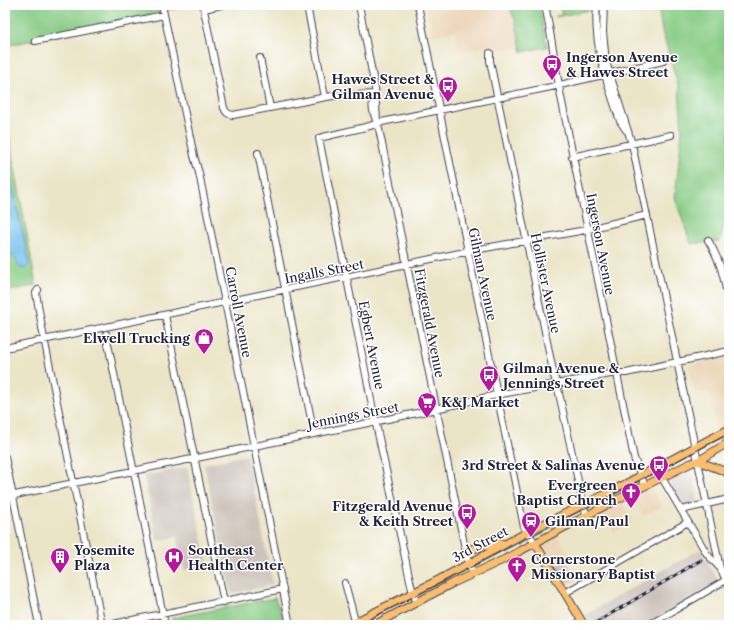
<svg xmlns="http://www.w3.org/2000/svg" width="734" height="630" font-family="'Libre Caslon Text',serif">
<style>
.built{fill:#edd7bb}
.industrial{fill:#ccc2b9}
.green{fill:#89cc85;stroke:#567760}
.water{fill:#74c0ee;stroke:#4b7194}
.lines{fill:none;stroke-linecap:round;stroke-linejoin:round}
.minor-casing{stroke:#403f50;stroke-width:8}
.major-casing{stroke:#403f50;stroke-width:9}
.minor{stroke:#fff;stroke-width:6}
.major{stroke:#fabe6e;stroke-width:7}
.tram{stroke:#22223b;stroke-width:1}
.rail-casing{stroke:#22223b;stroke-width:3}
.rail{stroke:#fff;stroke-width:1.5;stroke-dasharray:4.5;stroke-linecap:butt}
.labels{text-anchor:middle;stroke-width:3;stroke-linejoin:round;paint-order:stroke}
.poi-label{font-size:13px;font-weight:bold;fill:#22223b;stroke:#fff;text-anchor:start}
.street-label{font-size:13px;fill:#22223b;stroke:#fff}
</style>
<rect width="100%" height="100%" fill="#fff"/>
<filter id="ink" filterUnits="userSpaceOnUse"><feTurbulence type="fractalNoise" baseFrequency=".025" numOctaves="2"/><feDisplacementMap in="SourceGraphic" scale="8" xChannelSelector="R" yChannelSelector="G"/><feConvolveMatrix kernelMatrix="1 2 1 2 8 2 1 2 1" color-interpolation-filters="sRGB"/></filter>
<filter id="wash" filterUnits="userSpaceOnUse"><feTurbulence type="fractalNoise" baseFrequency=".012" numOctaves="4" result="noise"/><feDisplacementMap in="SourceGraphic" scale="16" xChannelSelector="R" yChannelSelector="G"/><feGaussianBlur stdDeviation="0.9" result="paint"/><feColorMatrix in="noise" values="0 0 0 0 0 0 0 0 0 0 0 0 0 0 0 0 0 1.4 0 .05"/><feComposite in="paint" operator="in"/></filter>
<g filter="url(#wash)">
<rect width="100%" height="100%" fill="#ebe5c7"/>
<path class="built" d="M426,5H539L547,47L522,52L520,46L499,50L491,45L459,52L455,31L433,36Z
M729,356V423L717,429L709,391L694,393L688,365Z
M650,486L662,506L643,516L631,496Z
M621,501L633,522L614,533L601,512Z
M557,534L571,558L554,567L541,544V543Z"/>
<path class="industrial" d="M247,455L273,585L231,594L204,464Z
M187,467L208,565L184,570L177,537L157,541L144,476Z
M692,469L698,502L683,506L667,480Z
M700,549L719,582L645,625H591L585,615Z
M566,560L577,579L567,585L556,566Z"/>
<path class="green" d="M5,5H176L177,8L5,46Z
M511,5H539L547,47L522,52L515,19L512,13Z
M561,5H586L587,9H588L589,10L556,17V16L562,14L560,6L554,8V6Z
M658,5H729V223L724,222L720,241L691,244L675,198L682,131L679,88L662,31Z
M5,113L36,285L5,292V256H7L23,251L5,157Z
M275,598L281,612L284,625H173L172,618Z"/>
<path class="water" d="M5,154L28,256L29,265L25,269L19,267L15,257L12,254L8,264H5Z"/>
</g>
<g filter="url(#ink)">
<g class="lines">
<g class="minor-casing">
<path id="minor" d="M162,5L194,156L199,173L290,625
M203,5L224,108C226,113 228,114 233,115L332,96L375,94
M305,5L308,11L325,97
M359,5L375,88L377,122
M418,5L524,527L535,543
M545,5C551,34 555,63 560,92L634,458L645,486
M597,5C593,47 607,82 620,121L626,130
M604,5L603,32L606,62L632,144L720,568L729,586
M204,9L221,5
M35,41L164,15
M490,53V61L554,376L557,384L583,504L587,516
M260,58L270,108
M375,94C369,109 375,115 379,129L468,563L474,574
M258,153L314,434
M572,157L671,135
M708,240C722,263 724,279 729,305
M38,290L36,293L43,333L102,625
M165,315L224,602
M106,334L165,625
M5,348L474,250L580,231L647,215
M5,457L39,625
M662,478L707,554L719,567
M5,497L427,411L496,395L616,373H626L729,351
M681,510L729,499
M345,583L356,625
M565,593L688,522
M417,602L413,594L374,415L319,138L370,126L377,123L551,87L663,61
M108,625L283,589
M649,625L726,580"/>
</g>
<g class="major-casing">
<path id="major" d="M698,461L729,473
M535,543L584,625
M466,550L501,543
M349,625L440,579L533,529L610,492L729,429
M374,625L453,583L505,559L612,502L691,463L698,461L729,442"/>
</g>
<use href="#minor" class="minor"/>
<use href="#major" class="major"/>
<path class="tram" d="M359,625L729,434"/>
<g class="rail-casing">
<path id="rail" d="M592,625L701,560"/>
</g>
<use href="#rail" class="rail"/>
</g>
</g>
<defs>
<g id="bus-pin" transform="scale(1)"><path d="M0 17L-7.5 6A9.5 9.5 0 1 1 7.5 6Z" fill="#b5179e" stroke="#fff"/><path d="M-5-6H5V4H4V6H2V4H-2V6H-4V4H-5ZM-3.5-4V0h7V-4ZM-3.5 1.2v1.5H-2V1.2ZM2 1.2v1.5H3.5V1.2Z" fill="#fff"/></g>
<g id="shop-pin" transform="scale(1)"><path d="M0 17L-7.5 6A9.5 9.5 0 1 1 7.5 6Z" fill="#b5179e" stroke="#fff"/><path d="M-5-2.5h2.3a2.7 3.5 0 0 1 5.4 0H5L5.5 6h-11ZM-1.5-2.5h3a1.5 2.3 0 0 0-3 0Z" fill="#fff"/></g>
<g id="supermarket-pin" transform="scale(1)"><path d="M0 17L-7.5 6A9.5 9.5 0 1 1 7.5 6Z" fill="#b5179e" stroke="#fff"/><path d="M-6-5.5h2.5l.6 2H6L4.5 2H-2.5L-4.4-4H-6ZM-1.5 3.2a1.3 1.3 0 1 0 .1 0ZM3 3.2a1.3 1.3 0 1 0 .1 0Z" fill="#fff"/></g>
<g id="church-pin" transform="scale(1)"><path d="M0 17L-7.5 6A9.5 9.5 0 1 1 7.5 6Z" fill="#b5179e" stroke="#fff"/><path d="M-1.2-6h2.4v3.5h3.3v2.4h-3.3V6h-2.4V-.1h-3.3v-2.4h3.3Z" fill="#fff"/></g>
<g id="station-pin" transform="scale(1)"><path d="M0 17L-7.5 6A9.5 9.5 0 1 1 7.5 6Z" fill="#b5179e" stroke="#fff"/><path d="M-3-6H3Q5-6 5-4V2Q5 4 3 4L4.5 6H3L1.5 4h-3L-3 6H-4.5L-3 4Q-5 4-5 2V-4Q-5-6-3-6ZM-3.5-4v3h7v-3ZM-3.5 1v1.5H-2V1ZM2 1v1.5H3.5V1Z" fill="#fff"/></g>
<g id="building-pin" transform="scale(1)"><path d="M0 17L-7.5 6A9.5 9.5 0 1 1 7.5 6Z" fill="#b5179e" stroke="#fff"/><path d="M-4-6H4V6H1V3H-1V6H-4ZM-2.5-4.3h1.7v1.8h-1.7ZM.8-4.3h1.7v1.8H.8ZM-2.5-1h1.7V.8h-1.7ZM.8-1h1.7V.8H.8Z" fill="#fff"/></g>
<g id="hospital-pin" transform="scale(1)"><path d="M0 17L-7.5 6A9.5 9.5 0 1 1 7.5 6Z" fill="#b5179e" stroke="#fff"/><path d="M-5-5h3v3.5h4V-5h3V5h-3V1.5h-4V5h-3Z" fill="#fff"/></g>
</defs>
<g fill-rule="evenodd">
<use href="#bus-pin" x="552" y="64"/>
<use href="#bus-pin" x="448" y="86"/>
<use href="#shop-pin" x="204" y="338"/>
<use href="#bus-pin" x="489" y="375"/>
<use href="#supermarket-pin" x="427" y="402"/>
<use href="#bus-pin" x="659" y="465"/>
<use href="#church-pin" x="631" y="492"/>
<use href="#bus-pin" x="467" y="513"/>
<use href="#station-pin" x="531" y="521"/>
<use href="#building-pin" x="60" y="557"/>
<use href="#hospital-pin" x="174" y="557"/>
<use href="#church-pin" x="517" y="566"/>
</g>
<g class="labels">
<g class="poi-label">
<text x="566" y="62">Ingerson Avenue<tspan x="566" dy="15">&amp; Hawes Street</tspan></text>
<text x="434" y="84" text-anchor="end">Hawes Street &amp;<tspan x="434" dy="15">Gilman Avenue</tspan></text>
<text x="190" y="343" text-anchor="end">Elwell Trucking</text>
<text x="503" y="373">Gilman Avenue &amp;<tspan x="503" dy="15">Jennings Street</tspan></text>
<text x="441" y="407">K&amp;J Market</text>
<text x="645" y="470" text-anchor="end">3rd Street &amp; Salinas Avenue</text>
<text x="617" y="490" text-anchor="end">Evergreen<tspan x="617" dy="15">Baptist Church</tspan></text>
<text x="453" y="511" text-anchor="end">Fitzgerald Avenue<tspan x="453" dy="15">&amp; Keith Street</tspan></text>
<text x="545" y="526">Gilman/Paul</text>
<text x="74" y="555">Yosemite<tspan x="74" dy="15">Plaza</tspan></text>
<text x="188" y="555">Southeast<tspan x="188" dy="15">Health Center</tspan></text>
<text x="531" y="564">Cornerstone<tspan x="531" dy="15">Missionary Baptist</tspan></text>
</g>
<g class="street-label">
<text transform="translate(601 244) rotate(79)" y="5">Ingerson Avenue</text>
<text transform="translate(324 271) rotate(-11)" y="5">Ingalls Street</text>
<text transform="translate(483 274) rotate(78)" y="5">Gilman Avenue</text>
<text transform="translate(546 283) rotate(78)" y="5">Hollister Avenue</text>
<text transform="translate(239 312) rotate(79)" y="5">Carroll Avenue</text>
<text transform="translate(430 323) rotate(79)" y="5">Fitzgerald Avenue</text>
<text transform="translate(372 345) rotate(79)" y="5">Egbert Avenue</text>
<text transform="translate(353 415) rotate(-11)" y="5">Jennings Street</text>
<text transform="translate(480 544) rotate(-28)" y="5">3rd Street</text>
</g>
</g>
<rect width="734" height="630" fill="none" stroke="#fff" stroke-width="20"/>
</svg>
